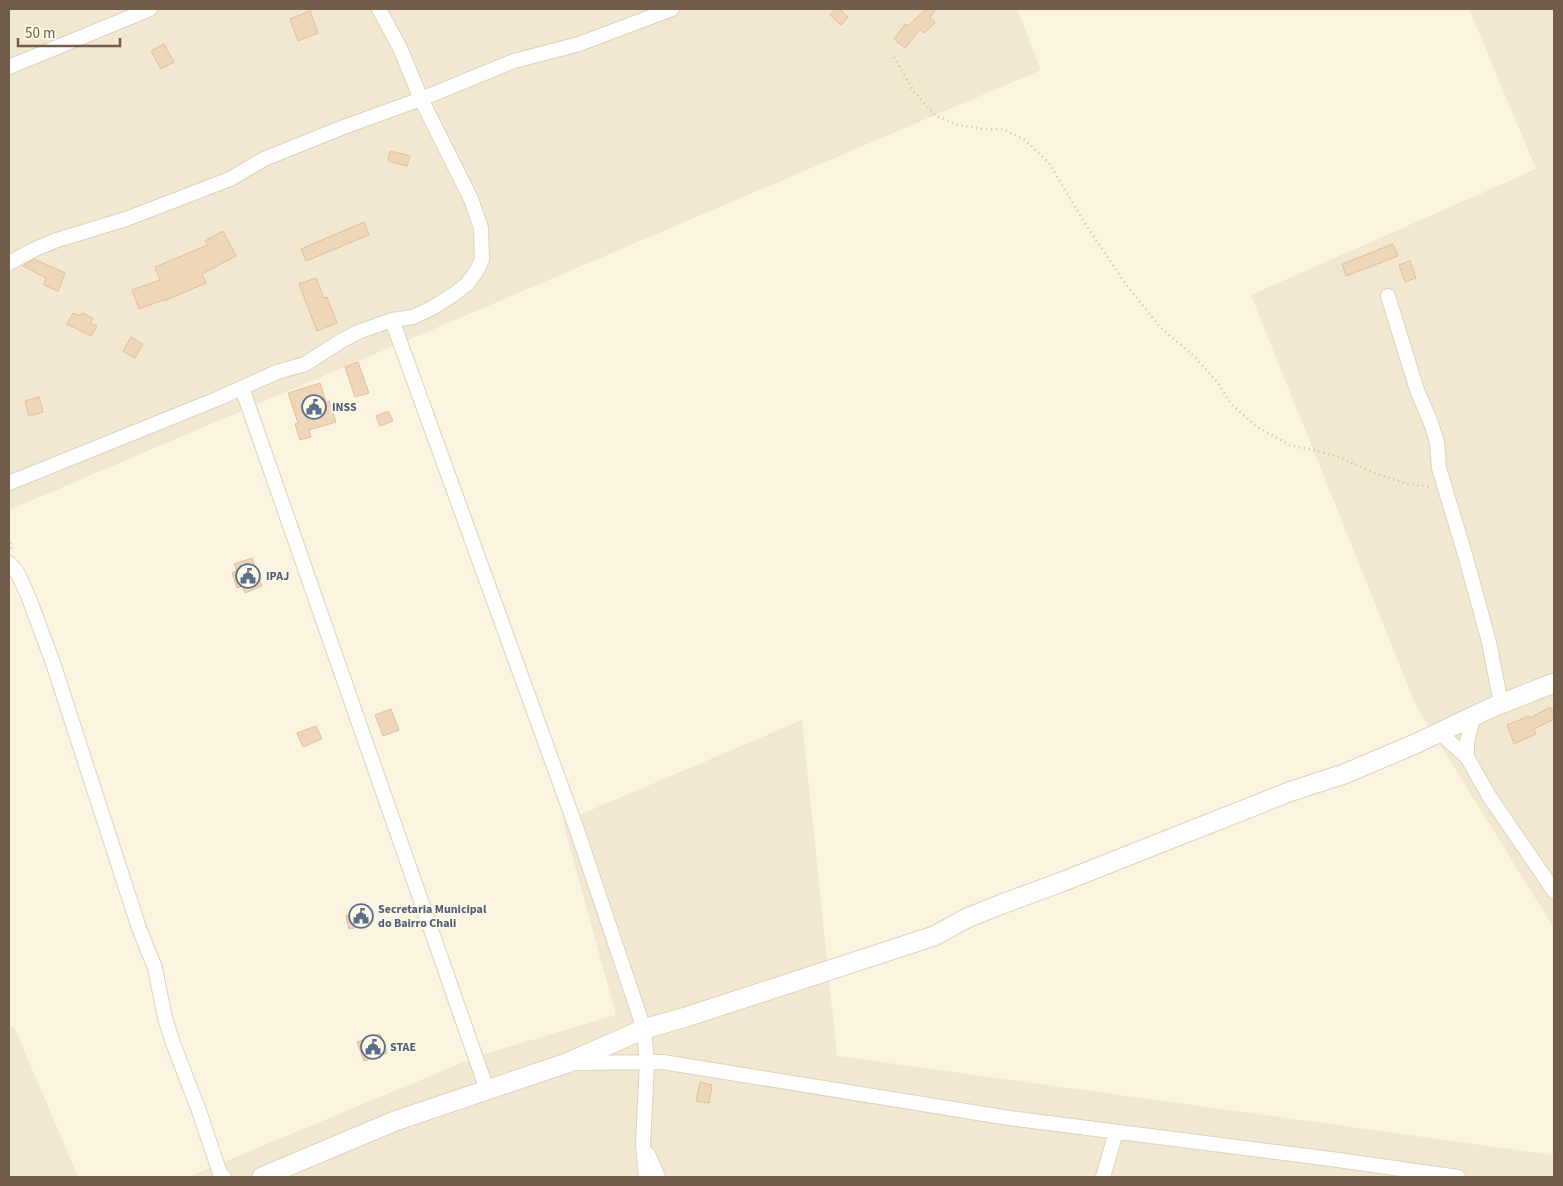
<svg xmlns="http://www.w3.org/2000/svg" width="1563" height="1186" font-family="'Source Sans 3',sans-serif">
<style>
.residential{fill:#f2e7d0}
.building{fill:#f0d6b9;stroke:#e2bf9a}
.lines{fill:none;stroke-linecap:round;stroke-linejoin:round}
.street-casing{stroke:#dfd1bd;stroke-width:16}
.secondary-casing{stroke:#e1d0b8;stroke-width:21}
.path{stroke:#d4ba9d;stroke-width:2.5;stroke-dasharray:1 4;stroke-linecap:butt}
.street{stroke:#fff;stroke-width:14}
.secondary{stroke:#fff;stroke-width:19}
.labels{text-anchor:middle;stroke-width:4;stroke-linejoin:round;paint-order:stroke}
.service-label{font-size:12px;font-weight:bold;fill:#4e5e75;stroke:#fef8e7;text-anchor:start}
</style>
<rect width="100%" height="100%" fill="#fbf4e1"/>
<path class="residential" d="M9,9H1017L1041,70L9,510Z
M1469,9H1554V928L1416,706L1251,295L1536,169Z
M802,720L837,1056L1554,1155V1177H188L478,1056L616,1015L563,822Z
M14,1026L78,1177H9V1028Z"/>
<path class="building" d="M835,9H839L848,17L841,25L830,15Z
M926,9H936L930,17L935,23L924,33L920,29L905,48L894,39L905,24L908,26Z
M310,11L318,33L298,41L290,19Z
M164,44L174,62L161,69L151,51Z
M390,151L410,156L407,166L388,161Z
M364,222L369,235L306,261L301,249Z
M223,231L236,256L202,274L206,283L164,301L163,300L139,309L132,290L160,280L155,267L208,245L205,241Z
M1393,244L1398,256L1346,276L1342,264Z
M34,259L65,273L58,291L44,285L46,278L23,266Z
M1410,261L1416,278L1405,282L1399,265Z
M316,278L324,298L327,297L337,323L317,331L299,284Z
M73,313L80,316L82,313L93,318L90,323L97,326L91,336L67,324Z
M131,337L143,344L135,358L123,351Z
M358,362L369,393L355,397L345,367Z
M320,383L326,402L329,401L336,422L309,430L311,437L300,440L295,424L298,423L288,393Z
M39,397L43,412L29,416L25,401Z
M388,411L393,421L380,426L376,416Z
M252,558L262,586L245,593L242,586L237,588L232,573L237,571L234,564Z
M1550,707L1554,715V719L1534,729L1536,734L1514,744L1507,725L1529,716L1530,718Z
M391,709L399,730L383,736L375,715Z
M316,726L322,739L303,747L297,733Z
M365,911L368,925L349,929L346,916Z
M380,1034L387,1053L364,1061L357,1042Z
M700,1082L712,1085L709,1103L696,1101Z"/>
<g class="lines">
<g class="street-casing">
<path id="street" d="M9,67L150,9
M9,263L35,249L57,240L126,219L230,179L264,159L341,128L421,99L514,61L579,44L672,9
M1388,296L1417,390L1431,423L1437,442L1439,468L1466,558L1489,642L1501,704
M392,320L577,830L644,1029L647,1062L643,1144L646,1177
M242,388L487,1090
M9,483L217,399L277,372L305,364L341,341L358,332L392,320L413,317L432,308L454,294L467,284L476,272L482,260L481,228L471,199L421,99L400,48L379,9
M9,563L17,572L29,598L53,663L139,928L155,968L165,1018L173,1043L199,1111L220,1173L224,1177
M1440,733L1467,757L1489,796L1554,891
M1467,757V742L1473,718
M573,1063L663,1062L1009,1118L1331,1159L1458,1177
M648,1154L658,1177
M1103,1177L1116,1132"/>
</g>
<g class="secondary-casing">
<path id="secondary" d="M262,1177L395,1121L567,1063L644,1029L686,1017L934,936L967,918L1002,904L1059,883L1289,792L1344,774L1415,744L1493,707L1554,683"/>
</g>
<path class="path" d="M894,57L914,92L935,115L955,124L982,129H1003L1025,140L1049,163L1086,225L1125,283L1160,327L1195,357L1218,383L1231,404L1257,427L1290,445L1337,456L1374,473L1408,484L1431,487
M9,538L12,551"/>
<use href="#street" class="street"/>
<use href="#secondary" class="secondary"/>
</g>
<defs>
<g id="civic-ring" transform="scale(1.25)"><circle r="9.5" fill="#fef8e7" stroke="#5c6f8a" stroke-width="1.5"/><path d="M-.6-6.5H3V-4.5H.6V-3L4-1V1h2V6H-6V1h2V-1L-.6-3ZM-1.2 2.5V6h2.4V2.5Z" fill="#5c6f8a"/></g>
</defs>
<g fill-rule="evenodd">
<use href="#civic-ring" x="314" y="407"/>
<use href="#civic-ring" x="248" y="576"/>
<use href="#civic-ring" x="361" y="916"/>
<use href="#civic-ring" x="373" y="1047"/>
</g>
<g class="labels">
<g class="service-label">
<text x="332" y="411">INSS</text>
<text x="266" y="580">IPAJ</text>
<text x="378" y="913">Secretaria Municipal<tspan x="378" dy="14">do Bairro Chali</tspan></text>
<text x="390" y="1051">STAE</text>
</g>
</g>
<rect width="1563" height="1186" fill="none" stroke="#715d49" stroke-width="20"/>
<path d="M18 38v8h102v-8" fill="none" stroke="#715d49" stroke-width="2.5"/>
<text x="25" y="38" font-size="15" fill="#715d49" stroke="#fef8e7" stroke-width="4" paint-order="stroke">50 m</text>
</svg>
